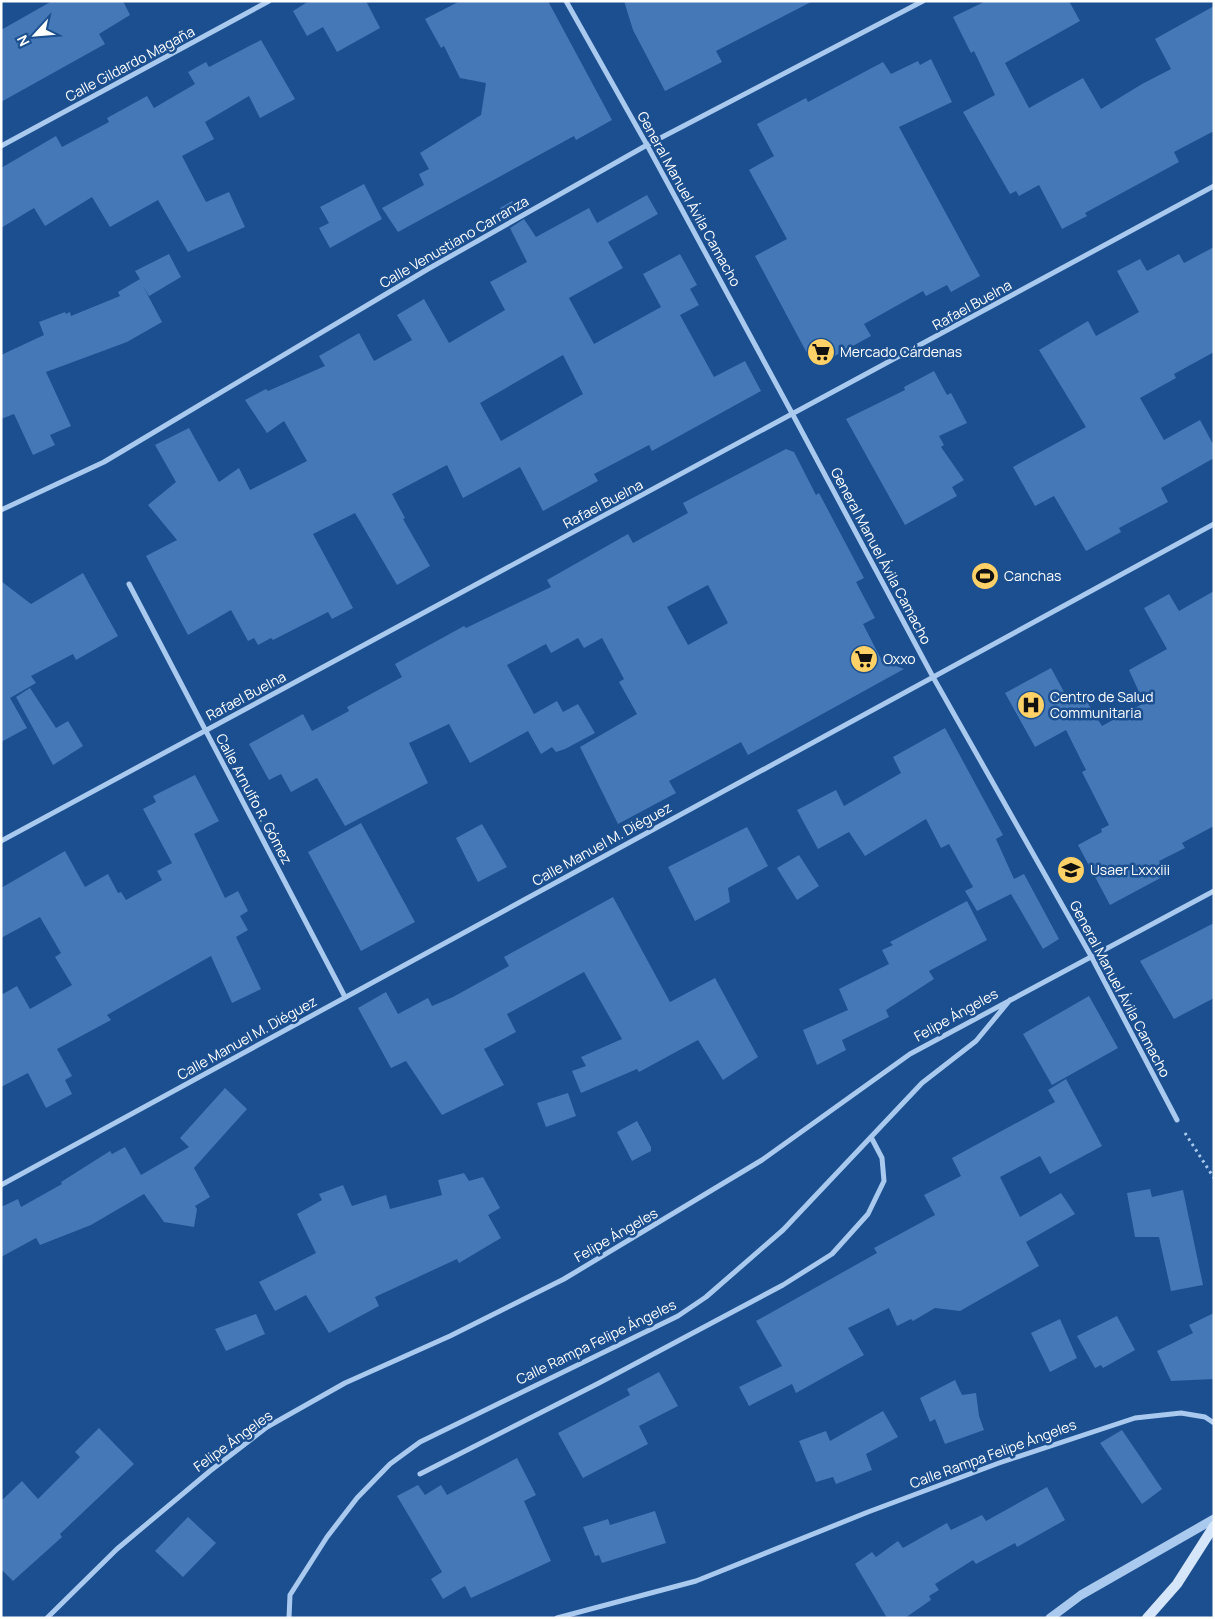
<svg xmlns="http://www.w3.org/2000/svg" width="1215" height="1619" font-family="Manrope,sans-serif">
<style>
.building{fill:#4478b7;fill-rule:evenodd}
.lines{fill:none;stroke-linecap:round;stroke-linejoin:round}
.path{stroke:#a9c9ee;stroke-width:3;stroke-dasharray:2.5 4;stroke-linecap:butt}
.minor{stroke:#a9c9ee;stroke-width:5}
.tertiary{stroke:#a9c9ee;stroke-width:9}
.secondary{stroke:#d6e6fa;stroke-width:10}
.labels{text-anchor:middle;stroke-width:5;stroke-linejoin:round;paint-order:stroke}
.street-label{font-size:14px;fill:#fff;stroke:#1b4f8f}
.poi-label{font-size:14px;fill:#fff;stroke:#1b4f8f;text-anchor:start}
</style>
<rect width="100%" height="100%" fill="#1b4f8f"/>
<path class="building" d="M52,1H123L130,15L99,34L105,44L1,102V30Z
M309,1H366L380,28L337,52L323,27L307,36L293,11Z
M460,1H548L612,120L576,140L574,136L398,232L382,208L424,185L419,174L429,169L420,153L481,115L486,83L460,78L444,46L441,48L425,19Z
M624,1H813L716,51L722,62L665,91L633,30Z
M986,1H1069L1080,21L1005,63L1029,108L1083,78L1101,109L1142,84L1171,69L1155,39L1214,6V131L1174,152L1179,162L1085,213L1087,216L1062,229L1039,185L1019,196L1016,191L1010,194L963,112L995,95L974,51L971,53L953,17Z
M261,40L295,99L260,118L249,96L205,122L214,139L182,156L206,202L229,192L245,227L188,252L158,200L110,227L92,197L45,226L34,208L1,228V168L56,136L62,147L109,122L107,118L147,96L154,108L195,84L188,72L206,62L209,67Z
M931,59L952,102L899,127L980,276L951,292L947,285L926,296L923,291L864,324L871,336L822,363L809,357L755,256L787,239L749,170L774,156L757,124L806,98L808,102L883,62L891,74L918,61L920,65Z
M364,184L382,219L330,248L319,228L329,223L320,207Z
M647,195L658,214L608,242L623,268L569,298L594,344L661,307L643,274L680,254L697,285L690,289L699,305L680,315L714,377L745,361L761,391L652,451L649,445L594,474L598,481L543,511L520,467L463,498L447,465L392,494L405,518L403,519L430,566L397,585L355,513L313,534L353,608L332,619L328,612L273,640L271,638L258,645L254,638L248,641L231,610L188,635L146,556L177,540L148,505L176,482L155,445L189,428L219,482L239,468L250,490L307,461L284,421L267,433L245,400L266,389L268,391L325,366L319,356L359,333L374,361L412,340L397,315L424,299L449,343L505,310L490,282L527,262L510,228L524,219L536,237L589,208L597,223ZM563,355L583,394L501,441L480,403Z
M512,201L520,212L506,220L500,208Z
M1214,247V352L1174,374L1176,378L1140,398L1164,440L1200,420L1214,446V458L1161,488L1168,502L1119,528L1121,532L1086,551L1054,496L1035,506L1013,467L1086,427L1039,350L1088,321L1096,336L1139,312L1117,271L1140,259L1147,271L1179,254L1184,263Z
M169,254L181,277L149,296L143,286L162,322L127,342L46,372L71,426L50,435L55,445L33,455L14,414L1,419V355L44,335L39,322L65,312L66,314L70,312L71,316L120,296L118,292L140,279L135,271Z
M934,371L947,395L951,393L967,423L939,436L944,445L941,447L964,480L952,487L957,496L905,525L846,419L905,390L904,387Z
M786,449L794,452L816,495L819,493L864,578L856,582L875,618L863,624L882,661L904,669L748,755L741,742L669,781L676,793L618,824L580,747L637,714L619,682L624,679L602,638L584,648L578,638L551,653L546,644L507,665L534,714L557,701L563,712L578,704L595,733L565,749L556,752L552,747L541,754L528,731L470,763L449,724L409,743L428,783L345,826L317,778L291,792L281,774L269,780L249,744L303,714L312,731L349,711L347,707L402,677L395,664L464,626L466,628L551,587L547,580L628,534L633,543L688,513L683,503ZM708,585L728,623L688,645L667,607Z
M83,573L118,636L76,660L73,654L31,676L36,683L10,698L27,728L1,742V581L31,604Z
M1214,591V826L1182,843L1185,848L1159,861L1166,875L1110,905L1078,845L1102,832L1101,829L1109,825L1082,772L1086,770L1066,730L1035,747L1005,693L1051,668L1069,701L1082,694L1102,726L1144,703L1129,670L1167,649L1144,608L1169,594L1179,611Z
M30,688L56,728L68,721L83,746L53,765L16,697Z
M945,728L1003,835L996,839L1014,879L1024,874L1059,939L1043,949L1011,894L977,911L965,891L973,887L949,844L941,848L926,819L865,856L849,832L818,849L797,810L836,790L844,806L901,773L893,757Z
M195,775L219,821L194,834L225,898L238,891L248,911L240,916L248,930L236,937L261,989L232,1003L211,956L107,1015L111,1020L57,1049L72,1076L65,1080L72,1094L46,1108L28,1073L1,1087V995L17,986L30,1009L72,985L55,957L61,953L40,917L1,938V888L65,851L85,887L108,874L118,893L121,892L126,900L162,880L157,871L172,863L143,809L156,802L153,796Z
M361,823L415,922L361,951L308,852Z
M482,824L507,867L478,882L456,838Z
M747,827L768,866L728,888L730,902L695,921L668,867Z
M799,855L819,886L797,900L777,868Z
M613,897L670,1002L715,978L758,1057L723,1080L698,1040L639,1072L637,1069L581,1093L572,1071L586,1066L581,1057L622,1039L584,972L507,1014L516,1032L484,1049L504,1085L442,1115L406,1061L391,1068L358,1008L386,992L398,1014L428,998L432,1006L453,997L509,966L504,957Z
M967,901L987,940L929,971L934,979L886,1010L889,1017L842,1040L846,1050L817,1065L803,1030L848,1010L839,989L889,964L882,950L893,945L890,942Z
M1214,923V998L1174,1019L1140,961Z
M1089,996L1118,1048L1052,1085L1023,1034Z
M1066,1079L1102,1146L1050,1174L1040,1156L1000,1177L1020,1217L1061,1193L1075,1214L1026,1242L1039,1266L960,1311L935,1308L913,1321L911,1319L897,1326L889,1308L848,1328L864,1355L796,1393L792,1384L749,1406L739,1387L782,1366L756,1321L877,1253L874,1248L935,1215L924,1195L961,1176L952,1158L1055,1102L1048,1090Z
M225,1088L247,1109L194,1168L210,1197L195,1206L197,1209L194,1227L164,1222L144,1194L91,1225L40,1245L36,1238L1,1257V1207L18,1199L21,1207L62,1184L61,1182L110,1151L112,1154L125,1147L141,1175L189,1147L180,1138Z
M568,1093L576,1116L546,1127L537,1103Z
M637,1121L651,1147V1151L632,1161L617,1132Z
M464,1173L469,1181L483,1177L500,1208L488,1215L501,1238L459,1263L457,1259L375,1297L379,1306L329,1333L306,1295L275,1311L259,1282L316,1253L297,1214L322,1200L319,1194L343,1185L352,1206L386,1195L390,1209L442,1195L438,1180Z
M1150,1189L1152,1197L1183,1190L1203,1285L1171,1291L1159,1237H1135L1127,1193Z
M1214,1313V1379L1171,1381L1157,1351L1193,1333L1189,1325Z
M256,1314L265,1334L226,1351L215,1329Z
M1117,1316L1135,1350L1103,1368L1101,1365L1095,1368L1077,1336Z
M1060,1319L1077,1358L1050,1372L1031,1333Z
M659,1372L678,1406L639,1426L648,1444L583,1478L558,1433L630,1395L627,1389Z
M955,1380L962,1395L976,1393L979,1416L984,1430L945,1444L935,1419L930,1422L920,1398Z
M883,1411L898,1437L866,1454L872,1470L836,1484L833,1477L816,1482L799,1441L826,1431L830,1441Z
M99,1428L134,1464L60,1534L62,1537L13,1581L1,1569V1501L22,1481L38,1499L80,1457L75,1452Z
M1122,1430L1162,1489L1142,1504L1100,1443Z
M517,1458L536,1495L524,1501L551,1561L471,1598L465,1586L443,1599L431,1579L442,1572L397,1496L418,1485L425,1495L441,1485L447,1495Z
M1047,1487L1065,1520L1017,1547L1015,1543L976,1564L973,1560L935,1584L939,1590L929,1596L931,1600L905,1618H887L855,1564L872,1552L876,1557L898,1541L903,1548L947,1523L951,1530L982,1515L986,1521Z
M655,1511L666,1543L602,1563L599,1555L595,1556L583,1527L608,1519L610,1525Z
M188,1517L216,1543L183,1577L155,1551Z"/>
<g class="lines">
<path class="path" d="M1185,1133L1214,1178"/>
<path class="minor" d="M566,1L647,145L793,415L933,677L1091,956L1177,1120
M1,146L269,1
M1,510L104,462L428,269L647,145L923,1
M129,584L345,997
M1,841L1214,186
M1,1185L1214,524
M420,1474L599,1383L783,1285L832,1254L868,1214L884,1181L882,1158L871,1137
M47,1618L117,1549L210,1471L267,1427L345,1383L450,1336L564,1279L762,1160L910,1054L1214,891
M289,1618L290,1595L327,1537L357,1498L390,1464L420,1442L678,1316L706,1297L783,1230L922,1083L976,1041L1010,1000
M557,1618L696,1581L868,1512L999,1463L1135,1418L1181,1413L1205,1417L1214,1423"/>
<path class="tertiary" d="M1050,1618L1081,1595L1214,1519"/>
<path class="secondary" d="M1147,1618L1177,1584L1214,1526"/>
</g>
<defs>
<g id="supermarket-disc" transform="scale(1.4375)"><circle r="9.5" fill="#ffd166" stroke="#1b4f8f"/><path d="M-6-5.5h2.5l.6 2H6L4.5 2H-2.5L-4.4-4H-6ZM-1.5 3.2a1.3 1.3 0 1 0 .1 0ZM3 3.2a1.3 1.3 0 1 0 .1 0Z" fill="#111"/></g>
<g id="stadium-disc" transform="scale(1.4375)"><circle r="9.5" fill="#ffd166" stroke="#1b4f8f"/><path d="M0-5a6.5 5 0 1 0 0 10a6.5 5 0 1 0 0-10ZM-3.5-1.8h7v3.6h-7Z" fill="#111"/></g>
<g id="hospital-disc" transform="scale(1.4375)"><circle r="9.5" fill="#ffd166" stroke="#1b4f8f"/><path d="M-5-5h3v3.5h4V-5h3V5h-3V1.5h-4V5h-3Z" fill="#111"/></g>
<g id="school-disc" transform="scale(1.4375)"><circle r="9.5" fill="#ffd166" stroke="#1b4f8f"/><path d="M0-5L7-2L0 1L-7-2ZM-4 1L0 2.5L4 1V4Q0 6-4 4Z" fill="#111"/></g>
</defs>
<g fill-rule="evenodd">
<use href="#supermarket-disc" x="821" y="352"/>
<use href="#stadium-disc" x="985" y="576"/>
<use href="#supermarket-disc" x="864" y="659"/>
<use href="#hospital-disc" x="1031" y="705"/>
<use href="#school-disc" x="1071" y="870"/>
</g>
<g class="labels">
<g class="street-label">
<text transform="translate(130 64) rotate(-28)" y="5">Calle Gildardo Magaña</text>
<text transform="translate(689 199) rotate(61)" y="5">General Manuel Ávila Camacho</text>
<text transform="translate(454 242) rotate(-30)" y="5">Calle Venustiano Carranza</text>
<text transform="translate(972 305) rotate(-29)" y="5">Rafael Buelna</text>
<text transform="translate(603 504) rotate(-28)" y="5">Rafael Buelna</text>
<text transform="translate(881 556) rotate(62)" y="5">General Manuel Ávila Camacho</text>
<text transform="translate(246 696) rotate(-28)" y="5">Rafael Buelna</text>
<text transform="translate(254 799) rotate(62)" y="5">Calle Arnulfo R. Gómez</text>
<text transform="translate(602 844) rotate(-29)" y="5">Calle Manuel M. Diéguez</text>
<text transform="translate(1120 989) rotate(62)" y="5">General Manuel Ávila Camacho</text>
<text transform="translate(956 1015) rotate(-29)" y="5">Felipe Ángeles</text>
<text transform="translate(247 1038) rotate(-29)" y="5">Calle Manuel M. Diéguez</text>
<text transform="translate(616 1235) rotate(-30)" y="5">Felipe Ángeles</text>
<text transform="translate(596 1342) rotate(-26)" y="5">Calle Rampa Felipe Ángeles</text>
<text transform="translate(233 1441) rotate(-36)" y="5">Felipe Ángeles</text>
<text transform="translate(993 1454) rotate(-20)" y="5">Calle Rampa Felipe Ángeles</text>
</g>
<g class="poi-label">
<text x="840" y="357">Mercado Cárdenas</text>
<text x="1004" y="581">Canchas</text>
<text x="883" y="664">Oxxo</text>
<text x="1050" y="702">Centro de Salud<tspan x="1050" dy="16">Communitaria</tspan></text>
<text x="1090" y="875">Usaer Lxxxiii</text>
</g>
</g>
<rect width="1215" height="1619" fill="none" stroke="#ffffff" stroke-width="5"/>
<g transform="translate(35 35) rotate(244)" stroke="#1b4f8f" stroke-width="4" paint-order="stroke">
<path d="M0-4L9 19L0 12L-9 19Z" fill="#ffffff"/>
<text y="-8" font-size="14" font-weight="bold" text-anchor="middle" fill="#ffffff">N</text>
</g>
</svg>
